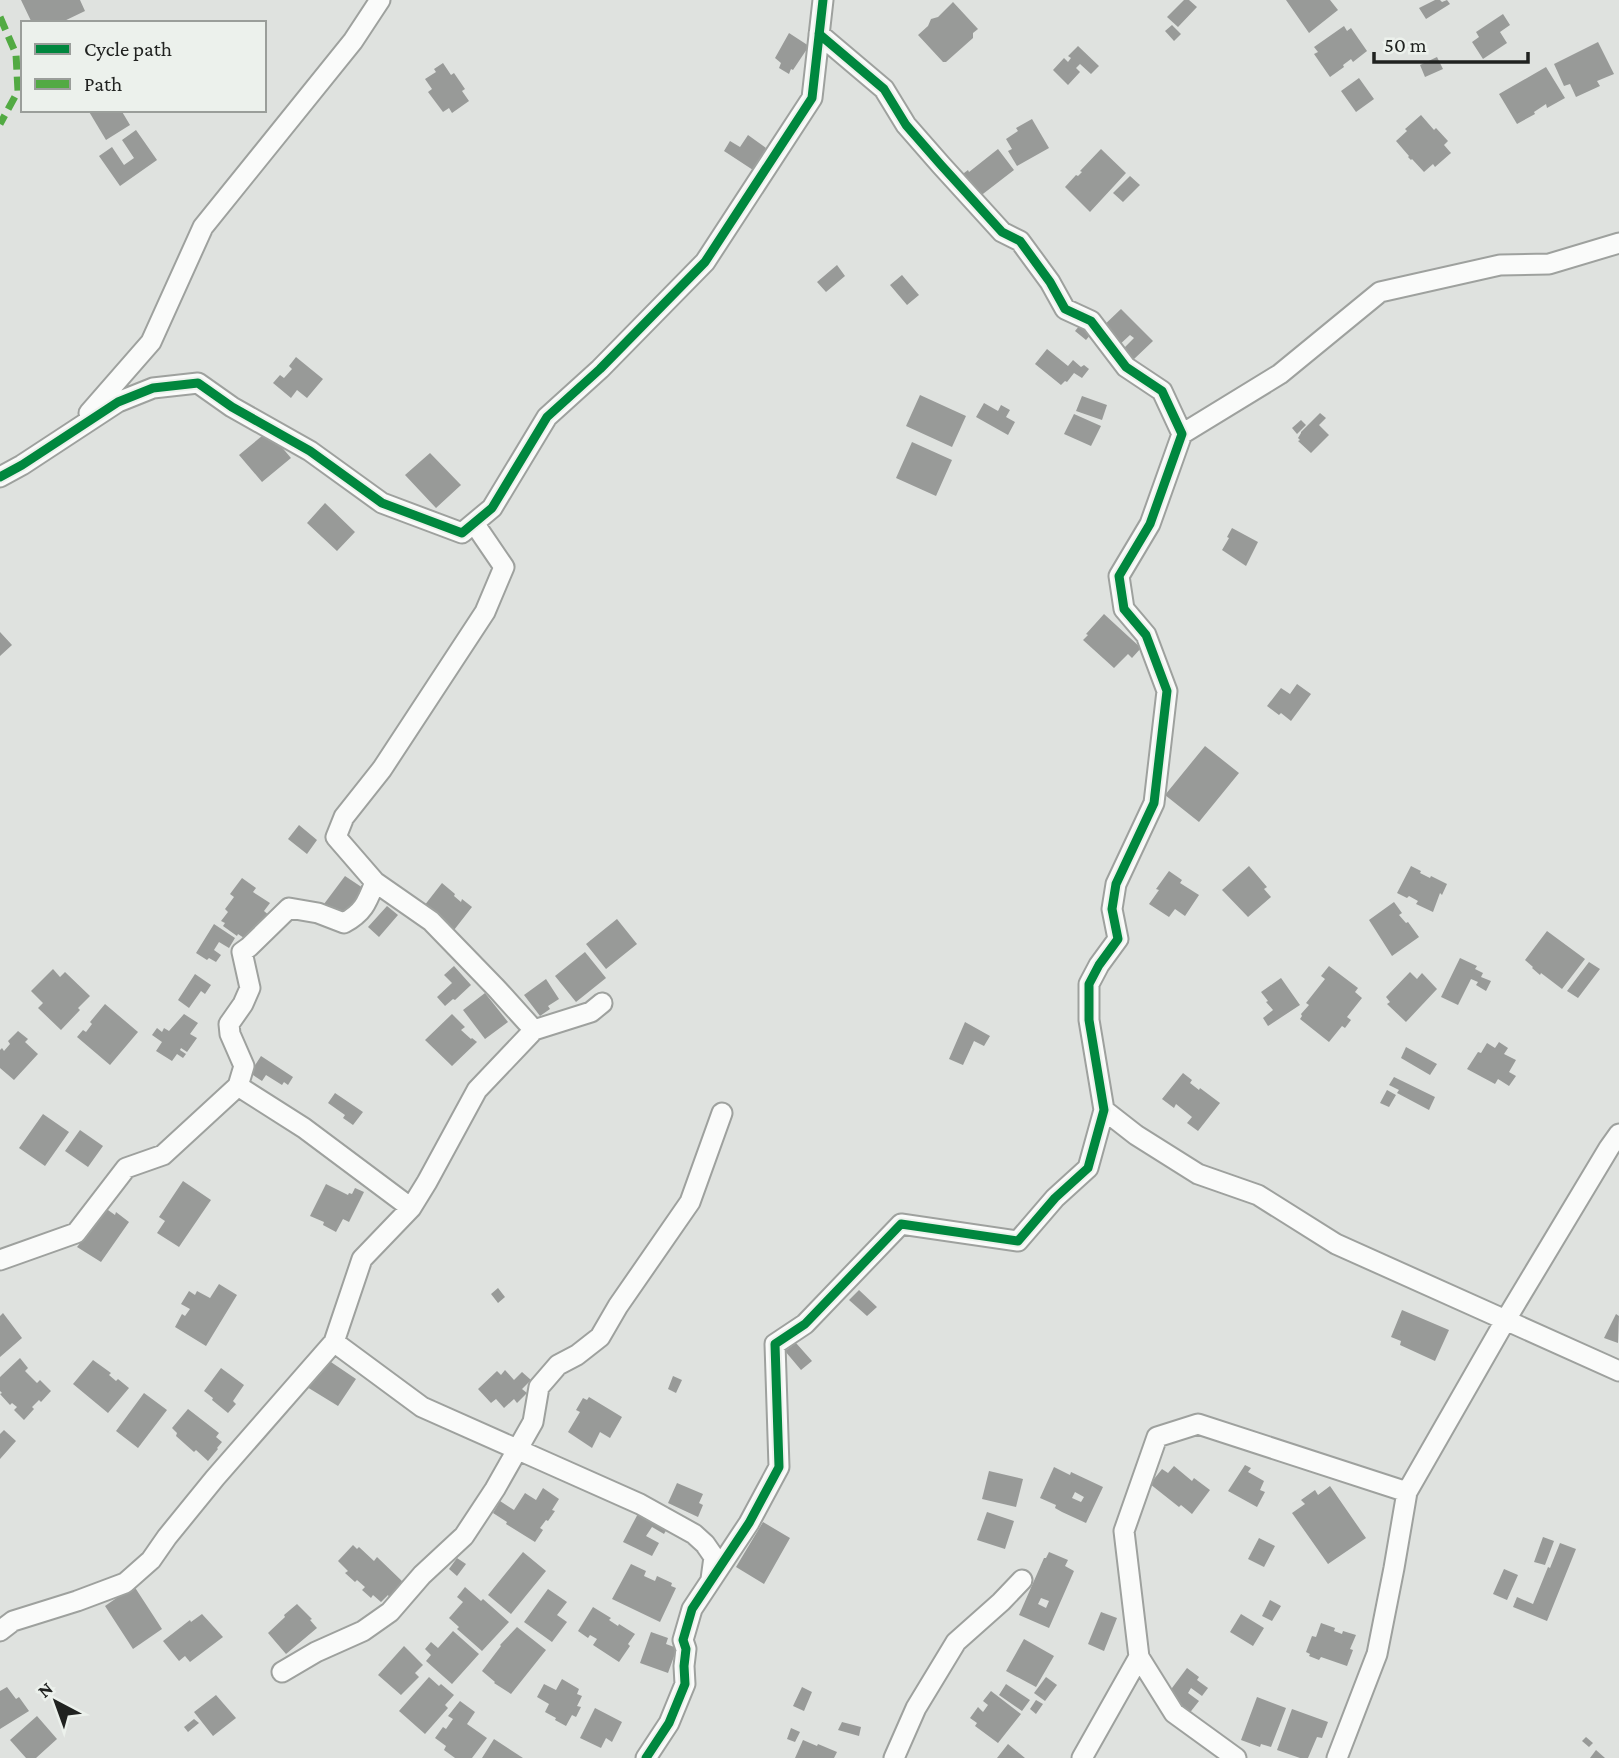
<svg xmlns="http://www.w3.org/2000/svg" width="1619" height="1758" font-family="'Crimson Pro',serif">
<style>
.building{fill:#989a98;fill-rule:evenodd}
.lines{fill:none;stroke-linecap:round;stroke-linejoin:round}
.street-casing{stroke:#9ea19e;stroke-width:23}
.street{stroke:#fafbfa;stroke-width:19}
.quiet{stroke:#52aa43;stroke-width:7;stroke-dasharray:14 7;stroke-linecap:butt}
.cycleway-casing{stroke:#ecf1ec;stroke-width:13}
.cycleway{stroke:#00873e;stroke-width:9}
</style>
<rect width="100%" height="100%" fill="#dfe2df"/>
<path class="building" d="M21,0H80L85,11L60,23H32Z
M1184,0H1189L1197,7L1178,27L1167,17Z
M1286,0H1330L1338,10L1309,33Z
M1435,0H1440L1442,2L1447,0L1450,4L1426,19L1419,8Z
M953,2L978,29L973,33V38L946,62H943L918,35L928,26L931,19L938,17Z
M1503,14L1510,25L1500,32L1507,43L1483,59L1472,42L1479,37L1476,32Z
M1172,25L1181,34L1174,41L1165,31Z
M1344,26L1347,31L1351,28L1367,51L1353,62L1351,59L1343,65L1344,67L1330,77L1314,54L1318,52L1314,47Z
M789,33L809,46L793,70L791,69L789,74L779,68L781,63L775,58Z
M1598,42L1614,74L1597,81L1600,86L1576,97L1570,84L1564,86L1554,64Z
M1078,46L1099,66L1091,74L1080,64L1076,68L1080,72L1068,85L1053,70L1064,58L1068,62L1071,58L1068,56Z
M1437,57L1443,69L1425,77L1420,65Z
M443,63L451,75L454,73L465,89L462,91L469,101L452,113L449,108L443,112L428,92L432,89L425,79L436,72L434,69Z
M1546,67L1565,98L1547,108L1546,104L1534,112L1535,114L1517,124L1499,94Z
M1359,78L1374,99L1356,112L1341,91Z
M88,110H121L130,125L106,140Z
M1421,115L1434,130L1436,128L1448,141L1444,145L1451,153L1435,167L1433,164L1424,172L1412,159L1411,160L1408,157L1409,156L1396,141L1407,131L1405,129Z
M1032,119L1049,148L1017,166L1008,151L1012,149L1006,139L1018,131L1016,128Z
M136,130L157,160L120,186L99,156L112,147L124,165L134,158L122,140Z
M748,135L766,148L753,170L724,151L730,141L740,147Z
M998,149L1014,170L979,197L960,176L968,170L969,172Z
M1101,149L1126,173L1090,212L1065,187L1076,175L1078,176L1082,172L1080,171Z
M1130,176L1140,185L1123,202L1113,193Z
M837,265L845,276L826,292L817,282Z
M902,275L919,295L907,305L890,285Z
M1121,309L1153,341L1133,360L1122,350L1134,338L1130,335L1117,347L1100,329Z
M1080,325L1091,334L1086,340L1075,331Z
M1047,349L1068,366L1073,360L1081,367L1084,365L1089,369L1082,378L1074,373L1067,382L1065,381L1061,385L1035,364Z
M296,357L323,379L307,398L297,390L291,398L273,383L280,375L284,378L292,369L289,366Z
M920,395L966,416L952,447L906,426Z
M1082,396L1107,405L1102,420L1076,411Z
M984,403L998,411L1001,405L1010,410L1006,417L1015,422L1008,435L976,417Z
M1320,413L1326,418L1319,425L1329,435L1311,453L1298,441L1300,440L1298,438L1301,433V432Z
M1074,414L1101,426L1091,446L1064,434Z
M1301,420L1306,425L1297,434L1292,428Z
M268,431L291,458L262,482L239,455Z
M912,442L952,460L936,496L896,478Z
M430,453L461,485L436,508L405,475Z
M325,503L355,532L337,551L307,523Z
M1232,528L1258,542L1246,566L1222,550L1229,538L1227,537Z
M1104,614L1141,648L1132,658L1128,654L1114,668L1083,640L1088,635L1086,634Z
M0,632L12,645L0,656Z
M1297,684L1311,694L1291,721L1281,713L1279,715L1267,706L1281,688L1290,694Z
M1205,746L1239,773L1199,822L1165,795Z
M299,825L317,840L307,854L288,839Z
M1249,866L1267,887L1264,889L1271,897L1248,917L1222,890Z
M1411,866L1421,871L1420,873L1430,878L1431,876L1447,884L1442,895L1440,893L1433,912L1416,904L1418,901L1409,896L1407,898L1397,893Z
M1169,871L1182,880L1180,883L1199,895L1185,916L1175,909L1169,917L1149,904L1159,890L1156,889Z
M345,876L366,890L344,919L324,904Z
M242,878L256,888L253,892L270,903L264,911L271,917L247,940L238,934L237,936L223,926L225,923L221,921L228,912L225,909L234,897L230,894Z
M442,883L455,894L454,896L461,902L462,899L472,907L454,930L424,906Z
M1394,902L1402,913L1399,915L1406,923L1408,922L1419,937L1392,956L1369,920Z
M387,906L398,915L379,937L368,927Z
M617,919L637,944L606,969L586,944Z
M214,924L235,938L229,948L219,942L214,950L221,955L216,962L209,958L207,960L196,953Z
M1547,931L1585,959L1562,989L1541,973L1540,975L1532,968L1533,967L1525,960Z
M585,952L606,978L576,1002L555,976Z
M1460,958L1477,966L1475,969L1483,973L1481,977L1491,981L1486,991L1476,985L1478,982L1471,979L1458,1005L1441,997Z
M1589,962L1600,969L1578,998L1567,991Z
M454,966L471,985L455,1000L453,999L445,1006L437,997L452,983L444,975Z
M1329,966L1358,988L1355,992L1362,998L1347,1017L1351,1020L1345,1028L1342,1026L1329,1042L1300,1019L1302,1016L1301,1014L1309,1005L1306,1003L1325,979L1321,976Z
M53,969L60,977L65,972L90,996L78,1008L80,1010L61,1030L38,1008L43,1003L31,991Z
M1410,972L1417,979L1422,973L1437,989L1406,1022L1387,1004L1390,1002L1386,997Z
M195,974L211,985L205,994L201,991L189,1008L178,1000Z
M1281,978L1300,1005L1268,1026L1263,1018L1273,1010L1266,1002L1268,1001L1261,992Z
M546,979L559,999L548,1006L550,1009L540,1016L524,995Z
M485,993L508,1022L485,1039L463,1010Z
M105,1004L138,1032L110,1065L77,1037L83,1030L86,1032L92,1024L90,1022Z
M184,1014L198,1023L190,1034L197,1038L187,1052L181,1048L180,1050L186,1054L183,1058L177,1054L172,1061L156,1051L162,1042L152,1035L157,1028L162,1032L164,1028L169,1031Z
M452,1014L465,1027L461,1030L471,1039L472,1038L477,1042L452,1066L425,1040Z
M965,1022L990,1036L984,1046L974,1041L963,1065L949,1059Z
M18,1031L28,1039L25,1042L38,1054L14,1080L0,1068V1050L2,1048L4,1051L10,1044L8,1041Z
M1499,1042L1508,1048L1504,1054L1516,1060L1509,1072L1516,1076L1509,1086L1498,1079L1495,1084L1467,1069L1478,1052L1481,1053L1487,1043L1495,1048Z
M1406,1047L1437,1064L1430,1075L1401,1058Z
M261,1056L293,1077L288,1085L284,1082L282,1085L266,1075L262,1081L250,1073Z
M1183,1073L1192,1080L1190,1083L1199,1090L1200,1088L1220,1103L1198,1131L1187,1123L1192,1117L1176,1104L1174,1108L1162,1099Z
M1394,1077L1435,1097L1429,1110L1397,1093L1399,1090L1389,1085Z
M1387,1090L1396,1095L1389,1107L1380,1103Z
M335,1093L363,1112L353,1125L343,1118L345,1115L328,1103Z
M43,1114L69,1132L45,1166L19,1148Z
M80,1130L103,1146L88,1167L65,1151Z
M183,1181L211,1200L179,1247L157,1233L165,1221L159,1217Z
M326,1184L348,1195L349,1193L352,1194L355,1188L364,1192L349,1222L343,1219L336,1232L323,1225L324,1222L310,1216Z
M101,1205L115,1215L116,1212L129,1222L101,1262L77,1247L81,1242L77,1239Z
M219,1284L237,1295L206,1346L175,1327L182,1314L185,1316L190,1309L181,1304L189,1291L195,1295L197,1291L210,1298Z
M498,1288L505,1297L498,1303L491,1294Z
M859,1290L877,1307L867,1316L849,1300Z
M1402,1310L1449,1330L1435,1361L1400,1345L1401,1341L1391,1337Z
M3,1313L22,1338L0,1357V1316Z
M1616,1314L1619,1316L1618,1343L1604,1338Z
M796,1343L812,1361L801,1370L785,1351Z
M20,1358L28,1368L25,1371L37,1383L40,1380L51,1391L41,1402L39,1400L32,1407L34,1409L24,1420L14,1410L17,1407L12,1403L10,1405L0,1394L2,1393L0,1391V1377Z
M325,1358L356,1379L338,1406L307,1387Z
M93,1360L111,1373L109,1375L116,1381L118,1379L129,1388L108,1413L73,1384Z
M221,1368L244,1385L233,1401L236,1404L228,1413L212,1400L213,1398L204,1391Z
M505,1370L514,1380L522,1372L531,1380L522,1389L527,1393L517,1403L514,1399L504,1408L496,1399L491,1403L478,1389L497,1371L501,1375Z
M673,1376L682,1380L676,1393L668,1389Z
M144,1393L167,1410L138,1448L116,1431Z
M589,1397L622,1417L610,1438L600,1432L592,1448L568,1432L580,1412L576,1410L583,1398L587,1400Z
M188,1409L219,1433L216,1437L222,1442L217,1448L218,1449L208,1461L196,1450L194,1452L176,1436L177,1433L172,1428Z
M4,1430L16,1441L0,1459V1434Z
M1245,1465L1251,1468L1248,1472L1264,1481L1260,1490L1265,1492L1257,1507L1228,1491Z
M1174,1466L1192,1481L1194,1478L1210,1490L1192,1514L1181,1505L1179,1507L1150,1484L1162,1469L1168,1473Z
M1054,1467L1070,1475L1071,1472L1103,1487L1086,1523L1062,1512L1055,1508L1056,1505L1040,1498ZM1075,1492L1084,1497L1081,1502L1072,1498Z
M989,1471L1023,1479L1016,1507L982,1499Z
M677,1483L703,1494L699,1503L703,1505L698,1517L668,1503Z
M1330,1486L1366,1538L1328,1564L1292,1513L1305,1504L1301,1500L1315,1490L1318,1495Z
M543,1488L559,1499L552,1510L555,1511L548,1521L546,1520L540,1528L543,1530L535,1542L506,1524L507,1522L493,1513L500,1501L514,1510L525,1493L536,1500Z
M641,1508L669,1525L664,1534L652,1527L646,1536L659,1543L652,1556L623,1542Z
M987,1512L1014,1521L1005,1549L977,1540Z
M763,1522L790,1538L764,1584L736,1567Z
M1543,1537L1554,1541L1545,1565L1534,1562Z
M1259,1538L1275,1546L1264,1567L1248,1559Z
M1560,1543L1576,1549L1547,1621L1513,1607L1517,1597L1533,1604L1548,1567L1550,1568Z
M353,1545L357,1549L359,1547L374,1561L377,1557L403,1582L389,1597L388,1595L381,1602L373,1595L371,1598L362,1590L365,1587L357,1580L355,1582L345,1573L348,1571L338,1561Z
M523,1552L546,1571L511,1614L488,1595Z
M1049,1552L1068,1560L1065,1566L1074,1571L1049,1628L1019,1615L1044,1558H1046ZM1041,1598L1049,1601L1046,1608L1038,1604Z
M457,1558L466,1564L457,1576L449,1569Z
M631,1564L646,1571L644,1576L655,1581L657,1576L672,1583L671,1586L676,1588L660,1622L612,1599Z
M1504,1569L1518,1575L1507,1600L1493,1594Z
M134,1586L162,1629L133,1649L105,1606Z
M465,1587L481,1601L483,1599L509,1622L482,1651L457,1629L459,1627L449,1618L463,1602L457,1597Z
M548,1589L567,1602L557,1615L567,1622L552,1642L524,1622Z
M1270,1600L1281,1606L1272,1621L1262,1616Z
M297,1604L312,1619L310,1620L317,1628L286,1654L268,1633L285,1617L284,1615Z
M593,1607L611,1618L609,1620L618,1626L619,1624L635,1634L628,1644L630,1646L619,1662L593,1645L597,1639L590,1635L588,1638L578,1631Z
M1101,1612L1117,1618L1104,1651L1088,1644Z
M202,1614L223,1637L190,1662L185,1656L179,1661L163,1641L190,1620L191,1622Z
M1241,1614L1264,1628L1253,1646L1230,1632Z
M1321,1623L1335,1628L1334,1631L1342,1634L1343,1631L1356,1635L1350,1649L1353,1650L1347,1666L1321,1657L1319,1660L1309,1656L1310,1654L1306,1652L1312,1636L1316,1637Z
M517,1627L546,1650L511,1694L494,1683L495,1682L482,1671L501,1646L500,1645Z
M453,1631L479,1654L452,1684L426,1661L431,1655L425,1649L431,1642L438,1648Z
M651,1632L668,1638L666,1644L677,1648L668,1673L640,1663Z
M1024,1639L1054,1656L1036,1687L1006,1671Z
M404,1646L423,1665L415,1673L419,1677L401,1695L378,1675Z
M1187,1668L1199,1677L1197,1680L1208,1688L1202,1696L1191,1688L1188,1693L1199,1701L1188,1715L1166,1696Z
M429,1677L439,1686L441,1684L454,1695L445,1705L448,1708L425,1734L399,1711Z
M1046,1677L1057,1685L1045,1701L1034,1693Z
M562,1679L579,1689L577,1694L582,1696L577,1706L581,1707L576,1717L572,1715L566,1726L555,1720L556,1718L545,1712L549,1704L537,1697L544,1684L556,1690Z
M1006,1684L1030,1700L1022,1711L999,1695Z
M7,1687L16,1699L19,1697L29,1711L0,1729V1691Z
M802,1687L812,1692L804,1711L793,1706Z
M991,1691L1021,1714L998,1743L975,1726L977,1723L970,1718L978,1707L983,1712L988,1705L983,1701Z
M216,1695L236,1718L213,1736L194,1712Z
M1257,1697L1286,1708L1271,1747L1261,1744L1260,1747L1241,1740Z
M1036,1700L1043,1704L1036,1714L1030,1709Z
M460,1701L475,1712L467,1724L487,1738L472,1758H455L444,1750L446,1746L435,1738L443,1727L446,1729L453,1719L448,1716Z
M595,1708L622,1722L612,1742L606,1738L601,1748L580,1738Z
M1292,1709L1328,1722L1322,1738L1317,1737L1308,1758H1300L1277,1750Z
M37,1716L57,1739L36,1758H26L10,1740Z
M194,1719L199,1723L188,1732L184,1727Z
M842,1722L861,1727L859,1736L838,1730Z
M791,1728L800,1732L795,1742L787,1739Z
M1586,1737L1593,1743L1589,1747L1582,1741Z
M494,1739L523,1758H482Z
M803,1740L817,1746L818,1744L837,1752L834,1758H795Z
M1008,1744L1025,1758H997Z
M1596,1750L1605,1758H1590Z"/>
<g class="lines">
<g class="street-casing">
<path id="street" d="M89,413L151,342L203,227L353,41L380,0
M1182,434L1280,374L1380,292L1500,265L1549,264L1619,243
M0,477L22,465L118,402L153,388L198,383L232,407L310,451L382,503L462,533L492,508L547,417L600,369L705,262L812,98L823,0
M474,523L504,567L485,612L382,769L344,817L336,837L375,882L431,921L496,988L534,1030
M375,882C367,902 364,912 344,923L318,913L289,908L249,947L242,952L250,988L243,1004L229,1024L230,1034L244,1066L238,1086L304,1128L411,1208
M1104,1110L1136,1135L1198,1174L1258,1195L1336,1244L1619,1371
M0,1260L76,1233L126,1168L163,1155L238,1086
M334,1342L422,1407L640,1504L694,1534L705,1544L714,1557L711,1579
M0,1631L13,1621L77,1601L125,1583L151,1560L167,1537L215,1478L334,1342L362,1259L411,1208L427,1182L477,1090L534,1030L591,1012L602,1003
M282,1672L316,1652L363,1631L390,1612L422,1575L464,1536L495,1489L533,1422L539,1387L558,1365L577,1355L600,1337L618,1306L690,1202L722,1113
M646,1758L669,1723L685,1684L684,1666L686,1649L683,1640L692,1609L749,1523L779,1467L775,1344L805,1324L901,1224L1018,1241L1055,1198L1088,1168L1104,1110L1089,1020V984L1099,965L1118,939L1112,909L1116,884L1154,803L1167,691L1146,635L1124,609L1119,576L1150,524L1182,434L1162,391L1126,367L1091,321L1065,309L1050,282L1020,241L1002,232L941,165L906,125L884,89L819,34
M894,1758L916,1708L956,1642L1001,1602L1022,1580
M1082,1758L1139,1657
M1236,1758L1174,1713L1139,1657L1124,1531L1157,1437L1198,1424L1407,1492
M1337,1758L1377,1654L1394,1568L1407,1492L1505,1321L1609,1148L1619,1134"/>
</g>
<use href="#street" class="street"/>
<path class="quiet" d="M0,17L16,54L18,91L0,124"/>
<g class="cycleway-casing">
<path id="cycleway" d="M0,477L22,465L118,402L153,388L198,383L232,407L310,451L382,503L462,533L492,508L547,417L600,369L705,262L812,98L823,0
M646,1758L669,1723L685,1684L684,1666L686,1649L683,1640L692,1609L749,1523L779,1467L775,1344L805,1324L901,1224L1018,1241L1055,1198L1088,1168L1104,1110L1089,1020V984L1099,965L1118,939L1112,909L1116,884L1154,803L1167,691L1146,635L1124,609L1119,576L1150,524L1182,434L1162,391L1126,367L1091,321L1065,309L1050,282L1020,241L1002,232L941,165L906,125L884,89L819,34"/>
</g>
<use href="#cycleway" class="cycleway"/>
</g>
<rect x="21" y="21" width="245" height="91" fill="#ecf1ec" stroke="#9a9e9a" stroke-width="2"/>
<rect x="35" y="44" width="35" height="10" fill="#00873e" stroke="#9a9e9a" stroke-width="2"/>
<text x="84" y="56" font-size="21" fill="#202220">Cycle path</text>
<rect x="35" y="79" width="35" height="10" fill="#52aa43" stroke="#9a9e9a" stroke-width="2"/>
<text x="84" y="91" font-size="21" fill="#202220">Path</text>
<g transform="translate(56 1702) rotate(319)" stroke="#ecf1ec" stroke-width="5" paint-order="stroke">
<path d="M0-5L12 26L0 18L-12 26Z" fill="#202220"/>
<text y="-10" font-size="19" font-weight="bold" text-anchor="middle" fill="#202220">N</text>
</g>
<path d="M1374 52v10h154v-10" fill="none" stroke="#202220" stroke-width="3.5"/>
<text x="1384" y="52" font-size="21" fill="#202220" stroke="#ecf1ec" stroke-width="5" paint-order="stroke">50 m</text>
</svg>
